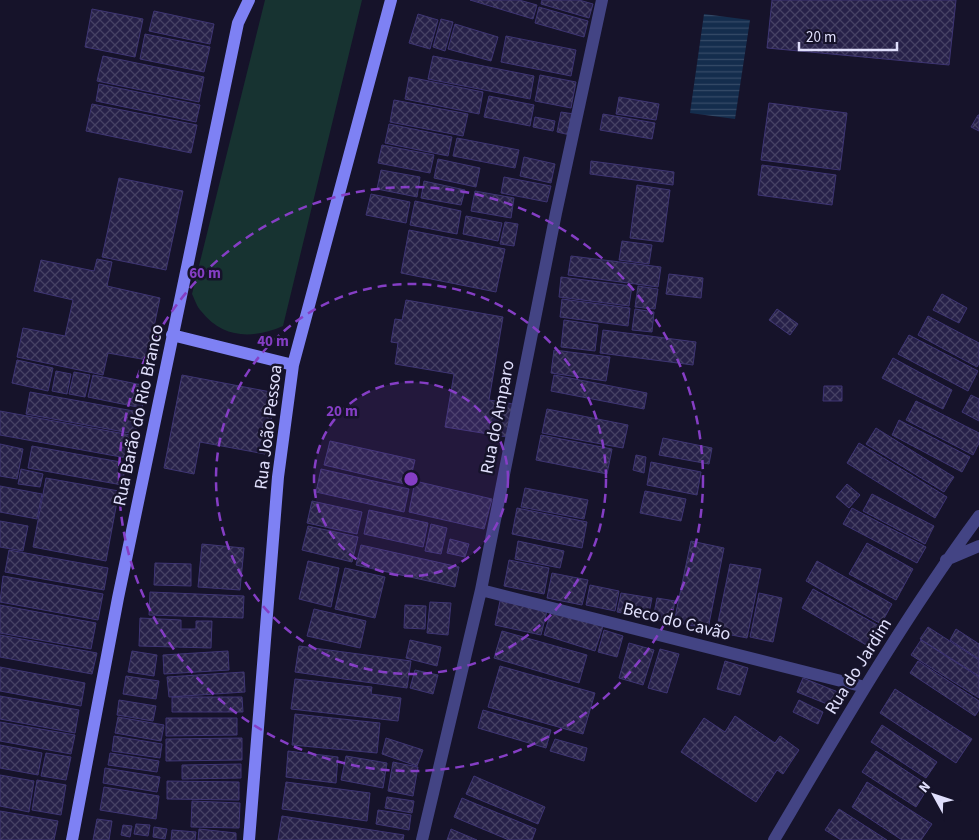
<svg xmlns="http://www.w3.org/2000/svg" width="979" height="840" font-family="'Source Sans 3',sans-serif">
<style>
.green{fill:#173331}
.water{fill:url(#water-rules)}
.building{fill:url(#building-cross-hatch);stroke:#3e3573}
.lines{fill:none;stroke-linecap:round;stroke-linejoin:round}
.minor{stroke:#434484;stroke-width:12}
.secondary{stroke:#7e81f4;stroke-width:12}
.ring{fill:none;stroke:#853ec5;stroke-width:2.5;stroke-dasharray:9 6}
.labels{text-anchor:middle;stroke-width:5;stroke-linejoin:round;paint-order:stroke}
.street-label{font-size:18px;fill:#e0dffc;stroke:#16132a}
.centre{fill:#853ec5;stroke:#16132a;stroke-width:2.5}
.ring-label{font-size:15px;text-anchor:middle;font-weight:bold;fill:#853ec5;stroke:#16132a;stroke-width:5;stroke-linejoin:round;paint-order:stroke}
</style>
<defs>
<pattern id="water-rules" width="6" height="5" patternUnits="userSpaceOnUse" patternTransform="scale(1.25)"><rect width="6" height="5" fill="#142d4d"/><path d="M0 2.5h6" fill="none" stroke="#364b68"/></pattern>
<pattern id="building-cross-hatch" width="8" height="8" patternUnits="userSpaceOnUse" patternTransform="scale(1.25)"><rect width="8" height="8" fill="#272149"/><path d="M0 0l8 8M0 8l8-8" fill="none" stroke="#464164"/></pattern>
</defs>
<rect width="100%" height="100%" fill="#16132a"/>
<path class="green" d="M265,0H362L283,326C253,339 223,339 201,311C197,307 195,300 192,294Z"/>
<path class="water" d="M704,14L750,20L735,119L690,113Z"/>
<path class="building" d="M470,0H519L537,5L533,19Z
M542,0H579L593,4L589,18L541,4Z
M772,0H956L949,65L767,48Z
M539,7L588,21L584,37L535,23Z
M92,9L143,19L135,57L85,47Z
M154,11L214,24L210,44L149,31Z
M418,14L438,20L430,49L409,43Z
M441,19L453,22L445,51L433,47Z
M455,24L498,37L491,61L448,49Z
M145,34L210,47L204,72L140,59Z
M506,36L576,50L571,76L501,62Z
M103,56L204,77L199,102L97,81Z
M433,56L534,76L530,99L428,79Z
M540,75L576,82L571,108L535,101Z
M409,77L483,92L479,114L405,99Z
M99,84L200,105L196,122L96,101Z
M489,96L534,105L530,126L484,117Z
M619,97L659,104L656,120L616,114Z
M394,100L468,114L463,136L390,122Z
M769,103L847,113L840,170L761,160Z
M92,104L197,125L191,153L86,131Z
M561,112L574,114L570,135L557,132Z
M603,114L655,123L652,139L600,130Z
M978,115H979V131L971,127Z
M535,117L555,121L553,131L533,127Z
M389,124L452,137L448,156L385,143Z
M457,138L519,150L515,168L453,156Z
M382,145L434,155L430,173L378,163Z
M524,157L555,164L551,183L520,176Z
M438,159L480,168L476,187L434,178Z
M591,161L674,172L673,185L590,174Z
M762,165L836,175L832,205L758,195Z
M381,170L420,177L417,197L377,189Z
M504,177L551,186L547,202L501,193Z
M119,178L183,191L166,270L102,257Z
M424,181L465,190L461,205L421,198Z
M637,185L670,190L663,242L630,238Z
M475,191L514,198L511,218L471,211Z
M371,194L410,202L406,223L366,215Z
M415,201L461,211L457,234L410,225Z
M466,216L502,223L498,241L463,234Z
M505,222L518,224L514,246L500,244Z
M409,230L505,249L496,292L401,273Z
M622,241L652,245L649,264L619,260Z
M571,256L661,267L658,287L568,275Z
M97,259L112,262L107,286L160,298L147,360L108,353L103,375L17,357L23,328L65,336L73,300L34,291L41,260L94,271Z
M669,274L703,278L701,298L666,294Z
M561,277L632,286L629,306L559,297Z
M638,286L658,289L655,309L635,307Z
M942,294L967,308L959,323L933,310Z
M562,299L630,308L628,326L560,317Z
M406,300L503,317L489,400L513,404L507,437L445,427L454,374L395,364L398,343L391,342L395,319L402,320Z
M635,309L654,312L652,332L632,330Z
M777,309L798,324L790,335L769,320Z
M928,316L979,343V363L977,367L918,335Z
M564,320L598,325L595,351L561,347Z
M603,330L696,342L693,365L600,353Z
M909,335L978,371L968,391L898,354Z
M554,350L610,357L606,381L551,373Z
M893,358L952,390L943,409L882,378Z
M17,360L53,368L48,391L12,383Z
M56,371L71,374L67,394L52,391Z
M74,372L90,375L85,397L69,394Z
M93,375L147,386L142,408L88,397Z
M182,375L276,393L265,454L200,442L194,474L164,468Z
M554,375L647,393L644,409L551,391Z
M824,386H842V401H823Z
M30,392L139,412L135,434L26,414Z
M971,395L979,399V421L962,412Z
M916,401L979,433V443L973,455L906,420Z
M547,409L628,425L623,448L542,433Z
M0,411L136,436L132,459L0,435Z
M899,420L970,457L962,472L892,435Z
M876,428L954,477L944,492L866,444Z
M541,435L612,449L607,474L536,460Z
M663,438L712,448L709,464L659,455Z
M330,441L415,460L409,485L324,465Z
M859,443L947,497L935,518L847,463Z
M0,444L23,449L17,479L0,476Z
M32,446L126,463L122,485L28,468Z
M636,455L646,457L644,473L633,470Z
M651,462L701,472L697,495L647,485Z
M21,469L43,474L40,487L18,484Z
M321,469L409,489L404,512L316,492Z
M46,478L119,491L106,561L33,547Z
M415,481L492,499L484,529L409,512Z
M847,484L860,495L849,508L836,497Z
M0,486L42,494L37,519L0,512Z
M525,488L588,500L584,519L521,507Z
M645,491L686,499L681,521L640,513Z
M872,494L934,526L925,544L863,511Z
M312,501L362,512L357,534L307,523Z
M517,508L587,522L582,548L512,534Z
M852,508L926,547L917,563L843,524Z
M369,510L428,523L423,547L364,534Z
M0,521L28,526L23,551L0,547Z
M431,524L447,528L441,554L425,551Z
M308,526L358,537L352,562L302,550Z
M450,539L469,544L465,557L447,553Z
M518,541L564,551L560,568L515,559Z
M691,541L724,548L708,629L674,622Z
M867,543L913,569L896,600L849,574Z
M202,544L244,548L240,590L198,587Z
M361,545L459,567L455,587L356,565Z
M9,550L108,568L104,590L5,572Z
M509,560L549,568L544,594L504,586Z
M308,561L339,568L331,607L299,599Z
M817,561L892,604L881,624L806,581Z
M155,563L191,564V586L154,585Z
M730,564L761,569L747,638L716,632Z
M345,568L385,577L375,618L335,609Z
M552,573L588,580L582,605L547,598Z
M3,576L103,594L98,620L0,602Z
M590,585L619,591L615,611L586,605Z
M813,589L879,626L868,646L802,608Z
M150,592L244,596L243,618L149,615Z
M621,593L652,598L648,618L617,612Z
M759,593L782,598L773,642L750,637Z
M657,598L675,601L671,622L653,619Z
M500,601L547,611L541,635L495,625Z
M430,602L451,603L448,635L427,633Z
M0,605L96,623L91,649L0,633Z
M405,605L426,606L425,629L404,628Z
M314,609L366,621L360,648L307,636Z
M551,611L603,626L595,651L544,635Z
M140,618L181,620V629H196V621H212L211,648L139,646Z
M928,627L979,660V676L920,639Z
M956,629L979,644V659L950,640Z
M604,630L623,636L617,657L598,652Z
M502,631L587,655L579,683L494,658Z
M0,635L97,653L92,674L0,657Z
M410,640L441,647L437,666L406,658Z
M921,640L979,677V698L911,655Z
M629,643L654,650L643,685L619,678Z
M299,646L411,661L407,688L295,672Z
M660,649L679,654L667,693L648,688Z
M132,651L157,655L154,676L128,672Z
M228,651L229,670L164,674L163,655Z
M725,661L748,668L740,695L717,689Z
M918,661L979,701V710L975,716L910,673Z
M500,666L595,693L583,734L488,707Z
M0,667L85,683L81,706L0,691Z
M415,670L438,675L433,694L410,688Z
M244,672L245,692L169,697L167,677Z
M126,676L159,681L156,699L123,694Z
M803,678L838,692L832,706L797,692Z
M295,679L372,687L371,694L401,698L398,721L291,709Z
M895,689L972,739L956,763L880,713Z
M0,696L79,710L75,733L0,719Z
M172,697H242L243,712H172Z
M119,700L156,706L153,721L117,715Z
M799,700L823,712L818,724L793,712Z
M483,710L551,730L546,748L478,728Z
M295,714L380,723L377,753L292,745Z
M735,716L775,743L780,736L799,750L783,774L777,770L756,802L681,752L704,718L725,732Z
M118,717L164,725L161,741L115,733Z
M166,718H237V735L166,736Z
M0,722L75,735L71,754L0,741Z
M882,725L937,762L926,778L871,742Z
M114,736L162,744L160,758L112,751Z
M242,738V760L166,761V739Z
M386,738L423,750L417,766L382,754Z
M555,739L587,748L584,761L550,751Z
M0,745L42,753L38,775L0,768Z
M288,751L338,757L336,783L286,777Z
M876,751L929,786L916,807L862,772Z
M46,753L71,757L66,780L41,776Z
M110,753L159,761L157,772L108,765Z
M346,756L387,763L383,788L341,780Z
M393,762L418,767L413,796L388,791Z
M241,764V778L182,779V765Z
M105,768L160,777L157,792L103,783Z
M0,775L34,781L29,812L0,806Z
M474,776L545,807L538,824L466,794Z
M37,780L66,785L61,815L32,810Z
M167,781L239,782V800L167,799Z
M286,782L370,793L367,821L282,809Z
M867,782L932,824L921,840H902L852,807Z
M104,787L159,796L156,819L100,810Z
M387,797L414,801L412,813L385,808Z
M462,798L536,829L532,840H509L454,817Z
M192,801L240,803L239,828L191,827Z
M839,809L887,840H841L825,830Z
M378,810L411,815L409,830L376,824Z
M0,811L58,821L54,840H0Z
M282,816L404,835L403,840H278Z
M97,819L112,821L109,840H93Z
M136,824L150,825L148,836L134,834Z
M123,825L132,826L130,837L121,835Z
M154,827L167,829L165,839L153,837Z
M199,829L236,833V840H198Z
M451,829L477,840H447Z
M172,830L196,832L195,840H171Z"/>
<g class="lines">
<path class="minor" d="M946,560L979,546
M481,590L865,687
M422,840L481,590L556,213L602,0
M774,840C839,730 903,619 979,516"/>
<path class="secondary" d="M172,335L293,365
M72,840L118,598L238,23L249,0
M249,840L278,477L293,365L391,0"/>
</g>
<circle cx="411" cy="479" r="97" fill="#853ec5" fill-opacity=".12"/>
<g class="ring">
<circle cx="411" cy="479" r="97"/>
<circle cx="411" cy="479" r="195"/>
<circle cx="411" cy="479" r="292"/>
</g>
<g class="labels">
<g class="street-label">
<text transform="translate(138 415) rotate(-78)" y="6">Rua Barão do Rio Branco</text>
<text transform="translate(497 417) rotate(-79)" y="6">Rua do Amparo</text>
<text transform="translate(268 427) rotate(-83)" y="6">Rua João Pessoa</text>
<text transform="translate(677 621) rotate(14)" y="6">Beco do Cavão</text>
<text transform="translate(858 666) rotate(-58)" y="6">Rua do Jardim</text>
</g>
</g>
<circle cx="411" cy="479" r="8" class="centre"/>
<g class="ring-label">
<text x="205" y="278">60 m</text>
<text x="273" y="346">40 m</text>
<text x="342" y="416">20 m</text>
</g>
<g transform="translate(934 795) rotate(310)" stroke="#16132a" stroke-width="4" paint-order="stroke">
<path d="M0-4L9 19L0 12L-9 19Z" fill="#e0dffc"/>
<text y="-8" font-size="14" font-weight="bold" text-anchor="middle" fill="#e0dffc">N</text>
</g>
<path d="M799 42v8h98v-8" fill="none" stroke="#e0dffc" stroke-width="2.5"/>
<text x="806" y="42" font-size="15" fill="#e0dffc" stroke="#16132a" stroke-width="4" paint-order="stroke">20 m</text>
</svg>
